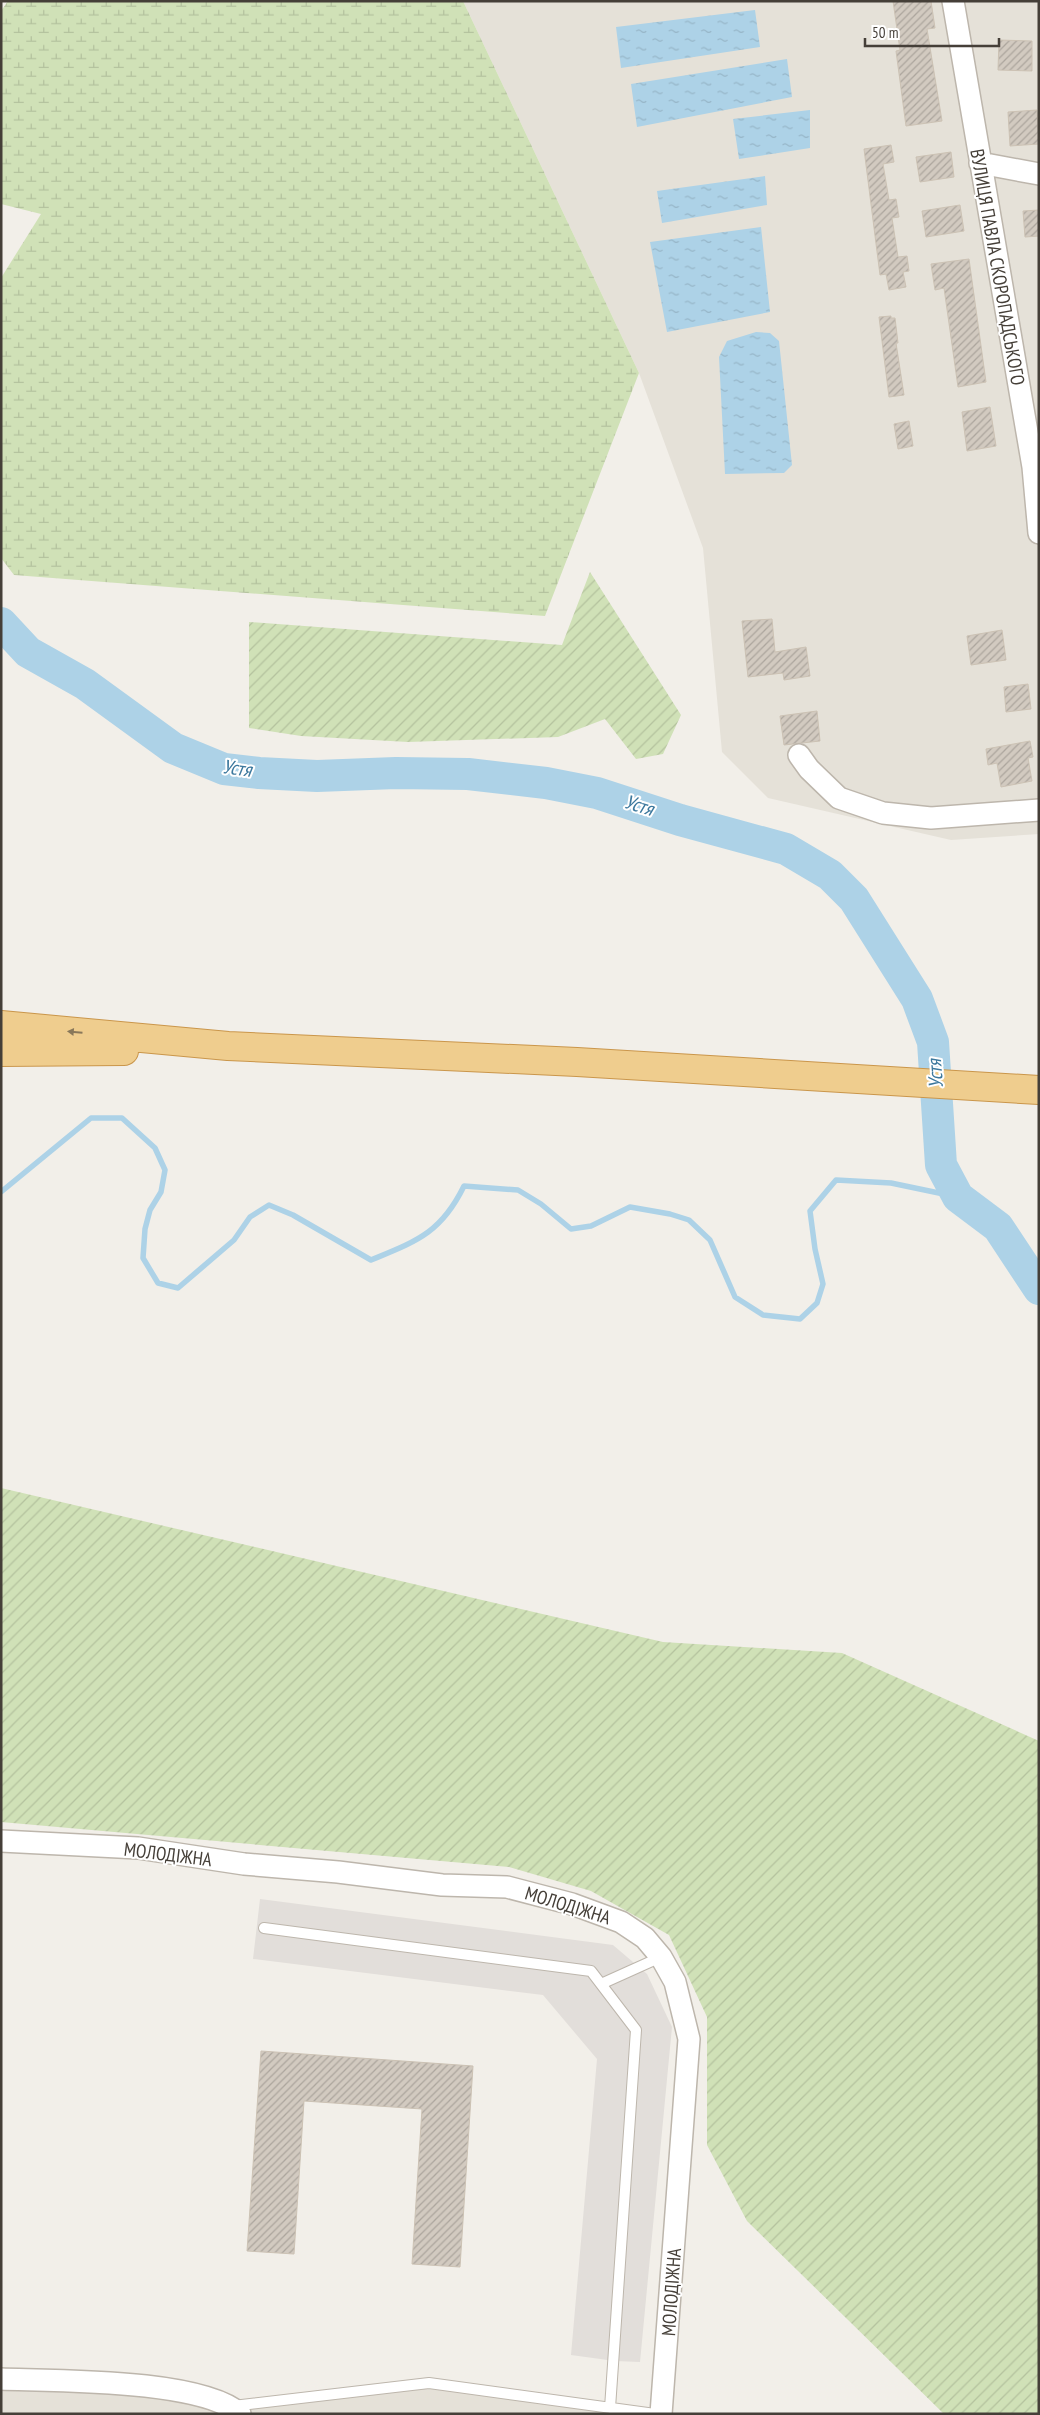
<svg xmlns="http://www.w3.org/2000/svg" width="1040" height="2415" font-family="'PT Sans Narrow',sans-serif">
<style>
.residential{fill:#e5e1d8}
.industrial{fill:#e2deda}
.wetland{fill:url(#wetland-marsh)}
.garden{fill:url(#garden-furrows)}
.water{fill:url(#water-ripples)}
.lines{fill:none;stroke-linecap:round;stroke-linejoin:round}
.stream{stroke:#add2e7;stroke-width:5.5}
.river{stroke:#add2e7;stroke-width:32}
.building{fill:url(#building-hatch);stroke:#ccc2b4}
.service-casing{stroke:#bdb6ac;stroke-width:12}
.minor-casing{stroke:#bdb6ac;stroke-width:24}
.trunk-casing{stroke:#ca964b;stroke-width:30}
.service{stroke:#fff;stroke-width:10}
.minor{stroke:#fff;stroke-width:21}
.trunk{stroke:#efcd8e;stroke-width:28}
.oneway{fill:#89785a}
.labels{text-anchor:middle;stroke-width:4;stroke-linejoin:round;paint-order:stroke}
.street-label{font-size:19px;fill:#453f38;stroke:#fff}
.water-label{font-size:20px;font-style:italic;fill:#3c789d;stroke:#fff}
</style>
<defs>
<pattern id="wetland-marsh" width="20" height="14" patternUnits="userSpaceOnUse" patternTransform="scale(1.25)"><rect width="20" height="14" fill="#d0e1b7"/><path d="M1 5h8M5 5V1M11 12h8M15 12V8" fill="none" stroke="#b4c29e"/></pattern>
<pattern id="garden-furrows" width="10" height="10" patternUnits="userSpaceOnUse" patternTransform="scale(1.25)"><rect width="10" height="10" fill="#d0e1b7"/><path d="M-1 1l2-2M0 10L10 0M9 11l2-2" fill="none" stroke="#b4c29e"/></pattern>
<pattern id="water-ripples" width="26" height="14" patternUnits="userSpaceOnUse" patternTransform="scale(1.25)"><rect width="26" height="14" fill="#add2e7"/><path d="M2 4q2-2 4 0t4 0M15 11q2-2 4 0t4 0" fill="none" stroke="#96b5c7"/></pattern>
<pattern id="building-hatch" width="6" height="6" patternUnits="userSpaceOnUse" patternTransform="scale(1.25)"><rect width="6" height="6" fill="#d2cac0"/><path d="M-1 1l2-2M0 6l6-6M5 7l2-2" fill="none" stroke="#aca59d"/></pattern>
</defs>
<rect width="100%" height="100%" fill="#f2efe9"/>
<path class="residential" d="M463,1H1039V834L951,840L768,798L722,752L703,548L639,373Z
M1,2379L232,2406L429,2383L654,2414H1Z"/>
<path class="industrial" d="M260,1899L613,1945L647,1974L672,2027L640,2362L615,2361L571,2355L597,2059L543,1995L253,1959Z"/>
<path class="wetland" d="M8,1H463L639,373L545,616L14,575L1,558V278L41,214L1,204V11Z"/>
<path class="garden" d="M590,572L681,715L663,754L636,759L605,719L558,737L408,742L301,736L249,728V622L562,645Z
M1,1488L663,1642L842,1653L1039,1741V2414H944L747,2221L707,2145V2017L669,1935L591,1891L509,1867L1,1822Z"/>
<path class="water" d="M755,10L760,47L621,68L616,27Z
M787,59L792,97L637,127L631,84Z
M810,110V148L739,159L733,119Z
M765,176L767,205L662,223L657,191Z
M761,227L770,312L667,332L650,242Z
M756,332L770,333L779,341L792,465L784,473L725,474L719,357L727,341Z"/>
<g class="lines">
<path class="stream" d="M1,1192L91,1118H122L155,1148L165,1170L161,1192L150,1210L145,1229L143,1258L158,1283L178,1288L234,1240L250,1217L269,1205L293,1215L371,1260C417,1241 441,1233 464,1186L518,1190L541,1204L571,1229L591,1226L630,1207L670,1214L689,1220L710,1240L735,1297L763,1315L800,1319L817,1303L823,1284L815,1249L810,1211L836,1180L891,1183L958,1197"/>
<path class="river" d="M1,623L28,652L85,684L173,748L224,769L259,773L317,776L396,773L468,774L546,783L597,793L680,820L786,849L830,875L854,899L917,999L933,1042L941,1165L958,1197L998,1227L1039,1289"/>
</g>
<path class="building" d="M893,1H931L935,28L927,29L942,121L906,126L896,51L900,50Z
M999,40L1032,41V71L998,70Z
M1037,110L1039,144L1010,146L1008,112Z
M891,145L894,162L883,164L889,200L896,199L899,217L892,218L898,257L907,256L909,271L903,272L906,287L889,290L886,274L880,275L864,149Z
M951,152L954,177L920,182L916,157Z
M960,205L964,231L926,237L922,211Z
M1039,210V236L1025,237L1023,211Z
M969,259L986,382L958,387L944,288L935,290L931,264Z
M891,316V318H895L898,343H896L904,395L889,397L879,317Z
M990,407L996,446L967,451L962,412Z
M909,421L913,446L898,449L894,424Z
M772,619L775,652L806,647L810,676L784,680L783,673L748,677L742,621Z
M1002,630L1006,660L971,665L967,636Z
M1028,684L1031,709L1006,712L1004,687Z
M817,711L820,741L784,745L780,716Z
M1030,741L1033,757L1028,758L1032,781L1001,787L997,763L988,765L986,749Z
M261,2051L473,2066L460,2267L412,2264L422,2109L304,2101L294,2254L247,2251Z"/>
<g class="lines">
<g class="service-casing">
<path id="service" d="M264,1928L591,1971L636,2030L610,2408
M601,1984L661,1957
M233,2406L429,2383L655,2414"/>
</g>
<g class="minor-casing">
<path id="minor" d="M953,1L1033,467L1039,533
M980,163L1039,174
M799,755L809,769L839,798L883,813L931,818L1039,810
M1,1841L138,1848L244,1864L338,1872L442,1885L507,1887L572,1904L621,1922L645,1938L661,1957L675,1982L689,2039L661,2414
M1,2379C55,2381 202,2379 240,2414"/>
</g>
<g class="trunk-casing">
<path id="trunk" d="M1,1025L228,1046L577,1062L1039,1090
M1,1052L124,1051"/>
</g>
<use href="#service" class="service"/>
<use href="#minor" class="minor"/>
<use href="#trunk" class="trunk"/>
</g>
<defs><path id="oneway-solid" d="M-6-.8H1V-3.2L6.5 0L1 3.2V.8H-6Z" transform="scale(1.25)"/></defs>
<use class="oneway" href="#oneway-solid" transform="translate(75 1032) rotate(-175)"/>
<g class="labels">
<g class="street-label">
<text transform="translate(998 267) rotate(80)" y="7">ВУЛИЦЯ ПАВЛА СКОРОПАДСЬКОГО</text>
<text transform="translate(168 1854) rotate(7)" y="7">МОЛОДІЖНА</text>
<text transform="translate(568 1905) rotate(17)" y="7">МОЛОДІЖНА</text>
<text transform="translate(671 2292) rotate(-86)" y="7">МОЛОДІЖНА</text>
</g>
<g class="water-label">
<text transform="translate(237 768) rotate(8)" y="7">Устя</text>
<text transform="translate(639 805) rotate(17)" y="7">Устя</text>
<text transform="translate(935 1074) rotate(-94)" y="7">Устя</text>
</g>
</g>
<rect width="1040" height="2415" fill="none" stroke="#453f38" stroke-width="5"/>
<path d="M865 38v8h134v-8" fill="none" stroke="#453f38" stroke-width="2.5"/>
<text x="872" y="38" font-size="15" fill="#453f38" stroke="#ffffff" stroke-width="4" paint-order="stroke">50 m</text>
</svg>
